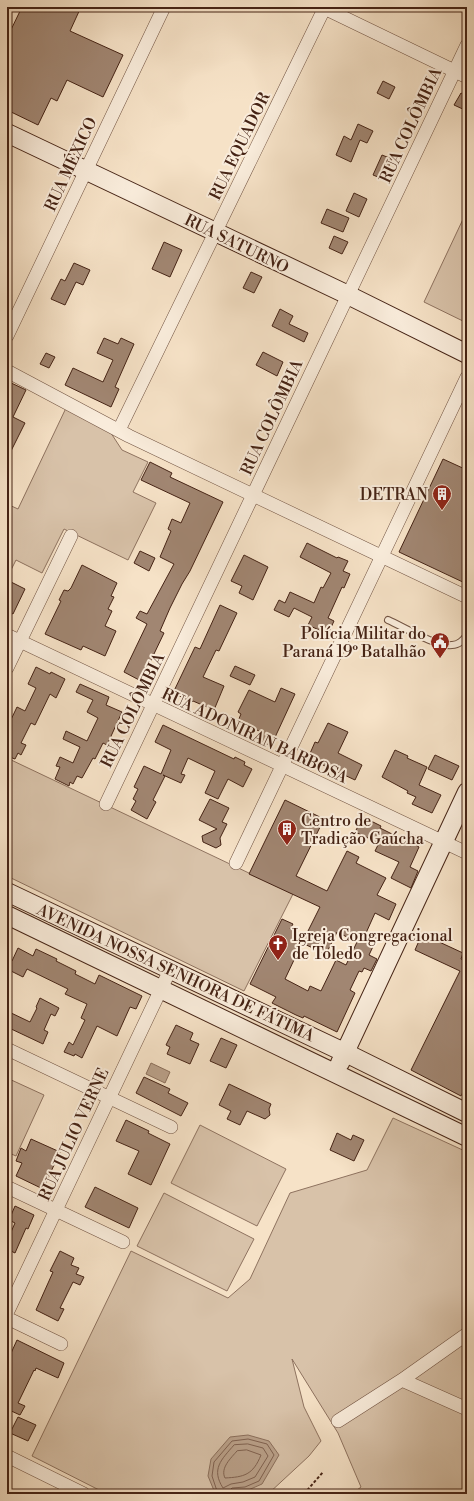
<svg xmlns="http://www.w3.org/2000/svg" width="474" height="1501" font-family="'Libre Bodoni',serif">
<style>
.green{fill:#d8c2a9;stroke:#8e725f}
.water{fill:#baa18a;stroke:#8b6f5b}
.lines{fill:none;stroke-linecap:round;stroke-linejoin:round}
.shore{stroke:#806250;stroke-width:1}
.building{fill:#a18672;stroke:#452315;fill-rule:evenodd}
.lane-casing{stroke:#715342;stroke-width:8}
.street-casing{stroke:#715342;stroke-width:14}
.secondary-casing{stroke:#452315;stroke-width:20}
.path{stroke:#452315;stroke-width:2;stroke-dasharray:3 2;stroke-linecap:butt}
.lane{stroke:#f9ecdb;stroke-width:6}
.street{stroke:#f9ecdb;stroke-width:13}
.secondary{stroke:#f9ecdb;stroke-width:18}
.labels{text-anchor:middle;stroke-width:4;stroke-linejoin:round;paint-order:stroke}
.street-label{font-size:16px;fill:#452315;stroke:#f9ecdb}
.poi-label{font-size:16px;fill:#452315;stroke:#f9ecdb;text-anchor:end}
</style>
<rect width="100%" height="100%" fill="#f6e2c7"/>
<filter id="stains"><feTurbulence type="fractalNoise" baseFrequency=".005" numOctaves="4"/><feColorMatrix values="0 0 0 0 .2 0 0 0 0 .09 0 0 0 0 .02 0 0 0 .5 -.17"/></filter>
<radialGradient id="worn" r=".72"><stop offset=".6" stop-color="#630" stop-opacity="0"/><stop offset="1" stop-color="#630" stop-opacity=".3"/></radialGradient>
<path class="green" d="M464,217L467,219V323L424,302Z
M66,408L107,427L122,450L148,462L133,492L156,503L128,560L64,529L42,573L16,560L7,578V504L18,509Z
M7,758L293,894L244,991L7,876Z
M7,1078L44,1095L16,1156L7,1152Z
M393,1118L467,1152V1494H352L361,1487L338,1433L292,1359L304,1407L321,1441L309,1456L268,1494H107L32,1456L131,1251L228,1298L250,1279L290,1193L367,1170Z
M200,1125L286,1169L257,1226L171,1183Z
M164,1193L254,1239L227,1291L137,1246Z"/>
<path class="water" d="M151,1063L170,1072L165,1083L146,1074Z
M248,1435L269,1441L279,1455L262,1484L246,1491L215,1493L208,1476L211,1459L230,1437Z"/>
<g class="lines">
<path class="shore" d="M248,1444L263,1448L268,1456L255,1477L243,1482L231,1484L223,1488C211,1469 221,1460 234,1445Z
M247,1450L261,1455C253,1475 244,1477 225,1478C220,1468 231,1458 237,1451Z
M218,1494L212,1476L214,1462L232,1441L248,1439L267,1444L274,1455L259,1481L245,1487L232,1488L229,1491V1494"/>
</g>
<path class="building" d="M22,7H81L70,31L123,55L103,97L67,80L57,101L51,98L38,125L7,110V38Z
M383,81L395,87L389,99L377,93Z
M461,93L467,96V111L454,105Z
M358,124L373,131L367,143L360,140L351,162L336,155L344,136L351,140Z
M382,155L392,159L383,179L373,175Z
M354,193L367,199L359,217L346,211Z
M327,209L349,218L343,232L321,223Z
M334,236L348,242L342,254L329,248Z
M164,242L182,250L170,277L152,269Z
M74,263L90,270L83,285L76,282L65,305L51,299L61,279L65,281Z
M251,272L262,277L254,293L243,288Z
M280,309L293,316L289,324L308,333L304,342L272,326Z
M104,338L118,344L121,338L134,344L115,387L119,389L111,407L65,385L73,368L103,382L113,360L97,353Z
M263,352L283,362L277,376L256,365Z
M46,353L55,357L49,368L40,364Z
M7,381L26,390L13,417L25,423L7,459Z
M443,459L467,470V584L399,552Z
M150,462L172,473L170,477L223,502L190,571L182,584L170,608L160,631L164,633L141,681L124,672L147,624L136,618L140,611L147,614L174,564L160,557L171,531L168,529L172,519L181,523L190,503L141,480Z
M307,543L337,558L338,557L348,561L343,571L350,574L344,588L342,587L328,618L334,621L328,634L308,625L312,617L294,608L289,617L274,610L279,600L285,603L290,592L314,603L321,587L323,588L331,573L300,557Z
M140,551L155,558L149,571L134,563Z
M244,555L268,567L253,600L239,593L242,586L231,581Z
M82,565L117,583L111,596L114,597L108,609L112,611L105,626L116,631L105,656L83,646L81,650L45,634L61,601L59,600L64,590L68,591L71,588Z
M11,582L25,589L13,614L7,611V590Z
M220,605L237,613L219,651L216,650L203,677L224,686L214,710L193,701L192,702L173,693L195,647L200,649Z
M235,666L255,675L250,685L230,676Z
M36,667L50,674L51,672L65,679L56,698L50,694L35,725L31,723L21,743L26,745L21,755L18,753L15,759L7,756V728L17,707L25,711L36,688L28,684Z
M80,684L109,697L106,705L122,712L107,745L103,743L95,759L93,758L82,778L77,776L73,784L70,782L69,786L55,779L60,767L56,766L60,757L73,763L80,747L63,739L66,731L87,741L98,718L87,712L93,700L76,692Z
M281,688L295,694L271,746L257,739L261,732L238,721L241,714L238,712L249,690L275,702Z
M328,723L348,732L338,753L362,765L355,780L308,758L315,742L318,743Z
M163,725L234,759L235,757L245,762L244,765L252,769L243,787L228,779L218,799L205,793L215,771L188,758L181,774L185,775L181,783L163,775L165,776L153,800L156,802L147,819L131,810L136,801L133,799L138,789L134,787L144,766L161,774L171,750L155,742Z
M395,750L408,756L407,758L427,767L419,785L441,795L432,813L412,804L416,797L407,793L408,791L382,777Z
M435,755L459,766L452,780L428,769Z
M210,799L229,808L222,822L227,824L220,838L221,845L216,848L203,842L202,836L217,829L199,820Z
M285,800L324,819L296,876L327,891L347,851L359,857L356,863L386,878L377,895L396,904L389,920L375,913L366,933L377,938L369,955L377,959L371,971L364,968L362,972L359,971L350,990L355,993L337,1032L304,1016L303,1018L296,1015L272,1003L276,997L250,984L282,919L293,924L290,929L305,937L320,907L249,874ZM337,932L357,942L346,965L336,960L321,991L310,986L308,991L285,979L302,943L326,954Z
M363,817L381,826L380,828L394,835L393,837L411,846L412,843L419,847L410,867L418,871L411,888L391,878L399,862L375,851L379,843L355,832Z
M422,934L463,953L461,959L465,961L467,957V992L463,1000L467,1002V1084L461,1096L411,1070L460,971L415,950Z
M18,948L33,956L36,949L57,959L56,961L76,971L75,974L95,984L99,975L142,996L136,1009L130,1007L117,1036L97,1026L82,1058L75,1054L74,1056L64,1052L69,1042L73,1045L85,1020L81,1018L87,1004L65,994L68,989L27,969L23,977L7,969V959L12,961Z
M40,998L59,1008L55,1016L51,1014L44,1030L48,1032L43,1044L7,1027V1011L30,1022L37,1008L36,1007Z
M176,1025L193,1033L190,1040L199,1044L190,1064L167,1054L170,1047L166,1045Z
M221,1038L237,1045L226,1068L210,1061Z
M144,1077L170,1089L168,1093L188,1103L181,1116L136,1093Z
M229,1084L271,1104L269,1109L270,1115L265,1119L247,1111L240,1125L227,1119L231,1111L219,1105Z
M126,1120L149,1131L148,1133L170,1144L151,1185L128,1174L139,1151L116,1141Z
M337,1133L351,1140L353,1135L364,1140L354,1161L330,1150Z
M31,1139L60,1152L43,1189L16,1176L22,1163L16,1161L21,1148L26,1151Z
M95,1187L138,1208L129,1228L85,1207Z
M15,1206L34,1215L28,1229L26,1228L15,1253L7,1249V1241L15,1223L9,1220Z
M60,1251L74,1258L71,1265L79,1268L76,1274L84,1277L80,1285L73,1282L60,1308L64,1309L58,1321L36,1310L53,1272L50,1271Z
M17,1340L64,1363L58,1378L36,1368L35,1371L34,1370L18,1403L25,1406L20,1415L7,1409V1362Z
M18,1417L36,1425L28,1441L10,1433Z"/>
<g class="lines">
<g class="lane-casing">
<path id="lane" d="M388,620C404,627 436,647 452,645C459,645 463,640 467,635"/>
</g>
<g class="street-casing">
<path id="street" d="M322,7L467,77
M7,336L164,7
M7,371L129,436L467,597
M119,430L325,7
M7,635L467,853
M7,668L71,536
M106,804L467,45
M236,863L467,377
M7,1049L171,1127
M7,1187L123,1242
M7,1313L170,970
M7,1318L61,1344
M402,1380L467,1409
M338,1421L402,1380L467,1334
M7,1456L84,1494"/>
</g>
<g class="secondary-casing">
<path id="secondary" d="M7,133L348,295L467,354
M7,892L352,1056L467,1113
M7,915L467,1137
M340,1063L467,792"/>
</g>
<path class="path" d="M304,1494L323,1472"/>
<use href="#lane" class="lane"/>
<use href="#street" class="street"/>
<use href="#secondary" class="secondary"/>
</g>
<defs>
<g id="building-pin" transform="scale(1)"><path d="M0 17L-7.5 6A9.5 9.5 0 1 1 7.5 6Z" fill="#8f2418" stroke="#f9ecdb"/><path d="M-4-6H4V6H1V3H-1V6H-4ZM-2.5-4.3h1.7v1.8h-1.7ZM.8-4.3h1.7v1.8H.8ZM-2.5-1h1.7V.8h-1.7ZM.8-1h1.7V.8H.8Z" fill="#fff"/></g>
<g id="civic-pin" transform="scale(1)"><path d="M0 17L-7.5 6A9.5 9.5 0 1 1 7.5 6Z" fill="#8f2418" stroke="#f9ecdb"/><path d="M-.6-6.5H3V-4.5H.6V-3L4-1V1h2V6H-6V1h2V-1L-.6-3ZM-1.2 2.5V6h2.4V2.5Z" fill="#fff"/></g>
<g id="church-pin" transform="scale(1)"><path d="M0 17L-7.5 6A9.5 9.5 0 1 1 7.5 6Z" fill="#8f2418" stroke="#f9ecdb"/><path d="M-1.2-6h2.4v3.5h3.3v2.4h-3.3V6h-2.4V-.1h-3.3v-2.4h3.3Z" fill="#fff"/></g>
</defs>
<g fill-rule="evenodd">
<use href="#building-pin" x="442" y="494"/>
<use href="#civic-pin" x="440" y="642"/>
<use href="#building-pin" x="287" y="829"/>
<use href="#church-pin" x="278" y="944"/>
</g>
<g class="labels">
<g class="street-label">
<text transform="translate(410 125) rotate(-65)" y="6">RUA COLÔMBIA</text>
<text transform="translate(239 146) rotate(-64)" y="6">RUA EQUADOR</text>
<text transform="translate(70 164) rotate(-65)" y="6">RUA MÉXICO</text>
<text transform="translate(237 243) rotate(26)" y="6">RUA SATURNO</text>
<text transform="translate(271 417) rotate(-65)" y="6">RUA COLÔMBIA</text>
<text transform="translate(132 710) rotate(-64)" y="6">RUA COLÔMBIA</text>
<text transform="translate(255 735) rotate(25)" y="6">RUA ADONIRAN BARBOSA</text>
<text transform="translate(176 972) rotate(25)" y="6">AVENIDA NOSSA SENHORA DE FÁTIMA</text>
<text transform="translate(73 1134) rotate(-65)" y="6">RUA JULIO VERNE</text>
</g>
<g class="poi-label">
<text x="428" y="500">DETRAN</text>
<text x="426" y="639">Polícia Militar do<tspan x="426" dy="18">Paraná 19º Batalhão</tspan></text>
<text x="301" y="826" text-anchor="start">Centro de<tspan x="301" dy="18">Tradição Gaúcha</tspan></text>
<text x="292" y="941" text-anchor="start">Igreja Congregacional<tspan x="292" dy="18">de Toledo</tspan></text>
</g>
</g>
<rect width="474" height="1501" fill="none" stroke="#f6e2c7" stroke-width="24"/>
<rect x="8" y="8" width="458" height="1485" fill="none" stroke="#452315" stroke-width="2"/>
<rect x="12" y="12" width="450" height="1477" fill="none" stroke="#452315"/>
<rect width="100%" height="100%" filter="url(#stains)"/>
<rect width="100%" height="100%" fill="url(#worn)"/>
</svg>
